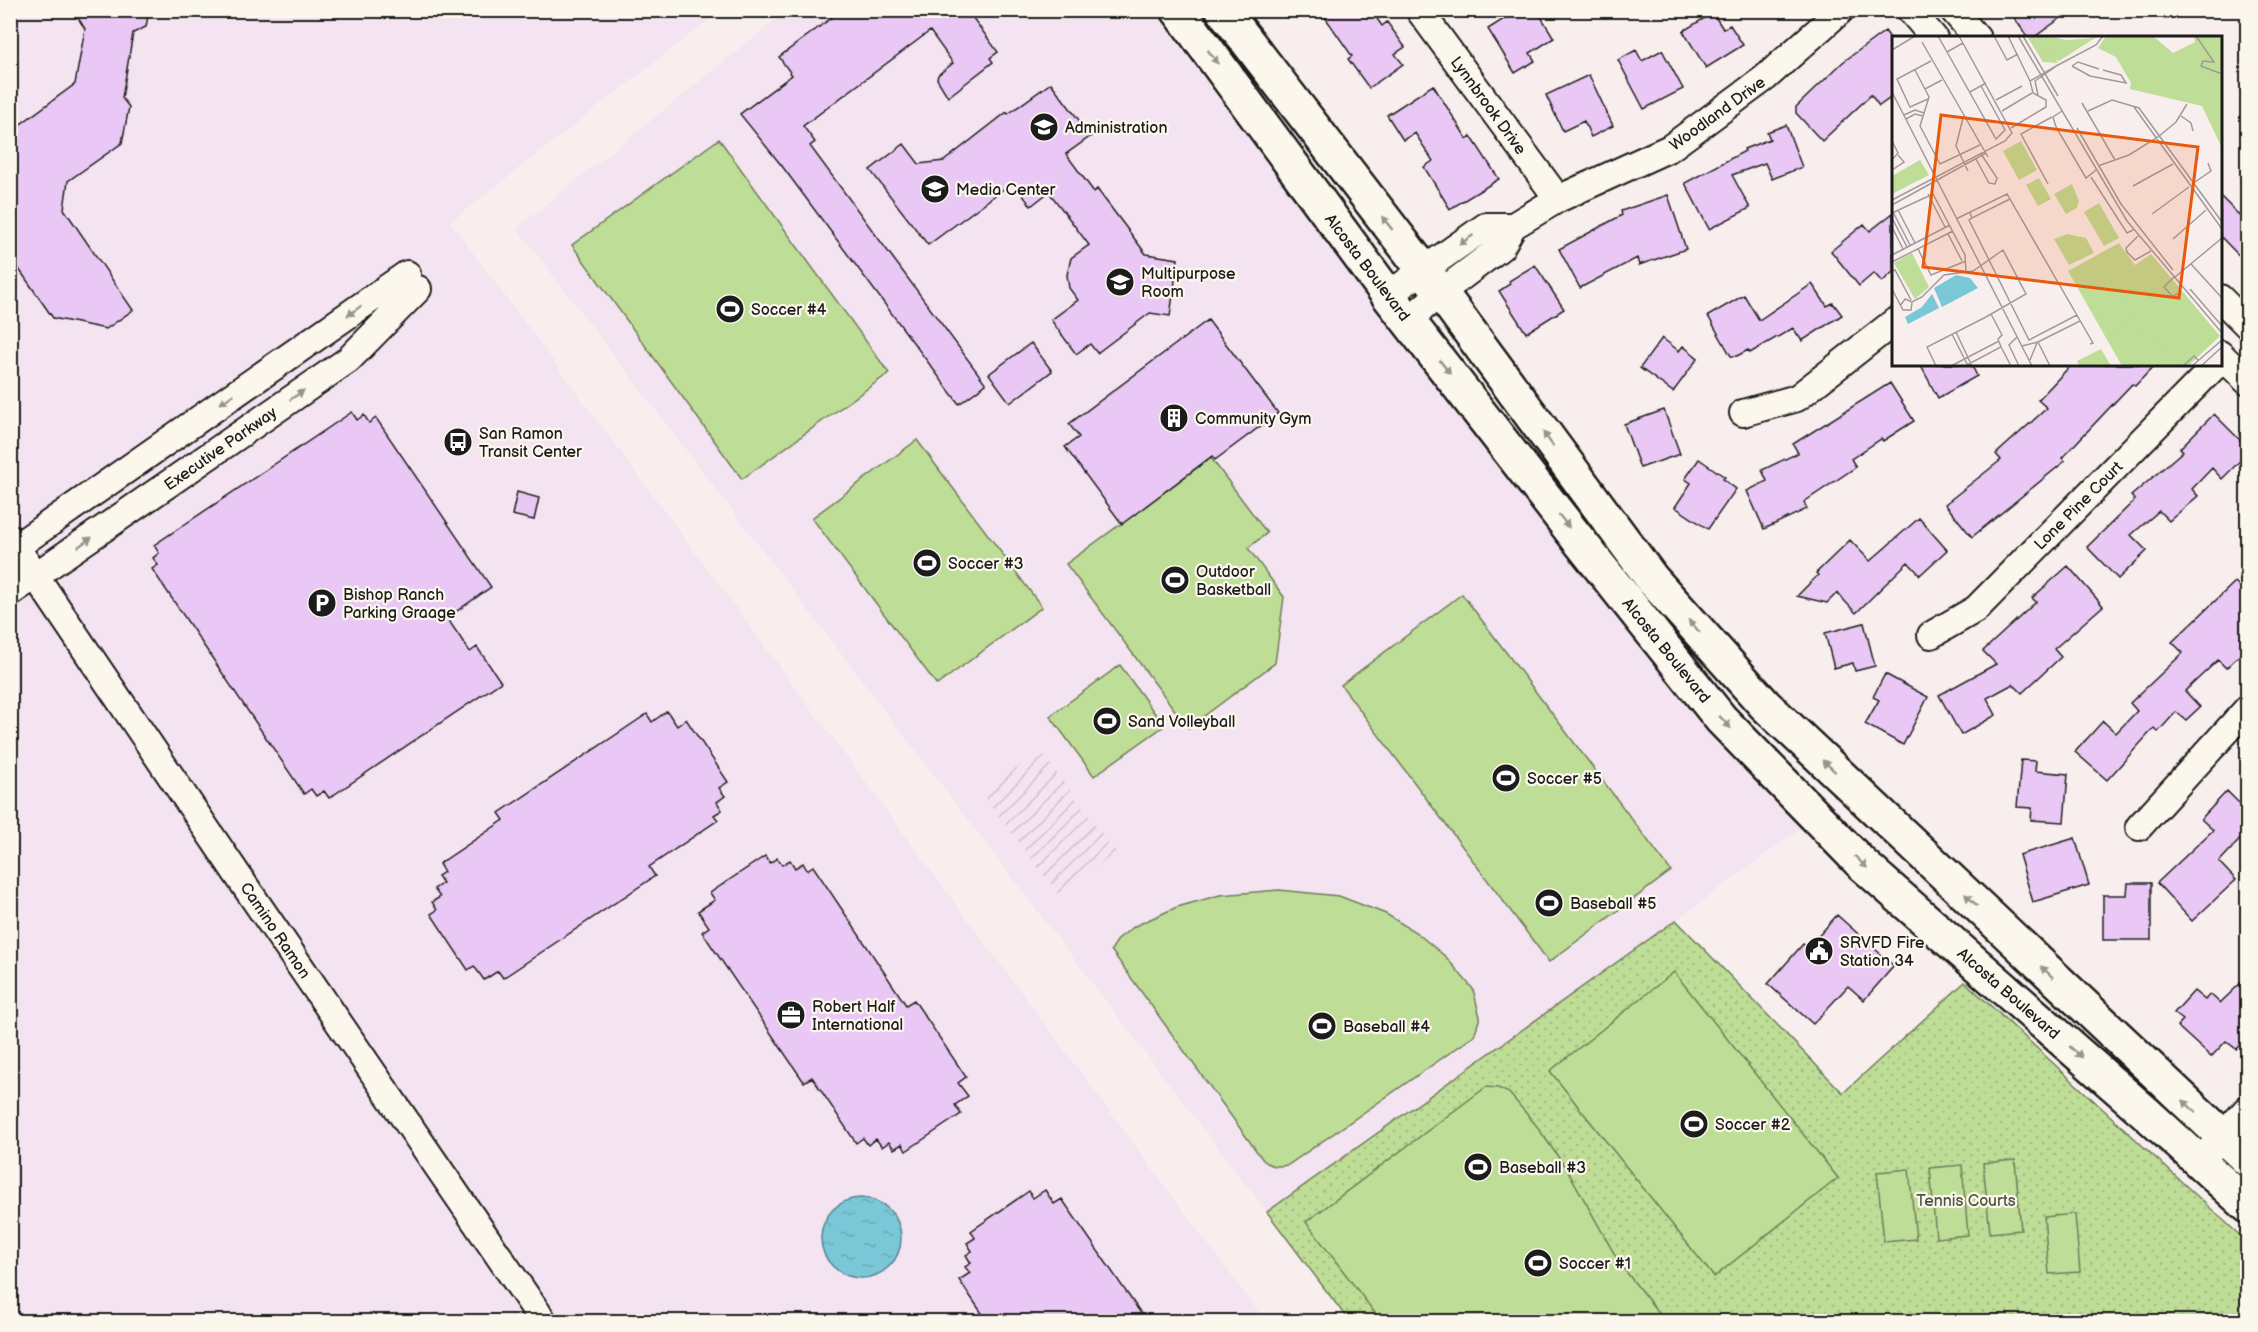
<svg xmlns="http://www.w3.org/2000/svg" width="2258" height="1332" font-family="'Balsamiq Sans',sans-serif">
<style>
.built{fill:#f4e3f0}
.industrial{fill:url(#industrial-furrows)}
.park{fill:url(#park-dots);stroke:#6d7c59;stroke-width:1.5}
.pitch{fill:#bedd96;stroke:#6d7c59;stroke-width:1.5}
.water{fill:url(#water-ripples);stroke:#54838d;stroke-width:1.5}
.building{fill:#eac8f5;stroke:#1c1c1c;stroke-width:1.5}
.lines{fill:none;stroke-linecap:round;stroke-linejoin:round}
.minor-casing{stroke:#1c1c1c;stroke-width:30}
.major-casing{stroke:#1c1c1c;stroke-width:38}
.minor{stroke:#fbf7ec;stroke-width:26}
.major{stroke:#fbf7ec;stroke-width:33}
.oneway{fill:#97948e}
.labels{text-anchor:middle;stroke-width:4.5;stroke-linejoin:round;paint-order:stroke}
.street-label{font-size:16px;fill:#1c1c1c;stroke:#fbf7ec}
.poi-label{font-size:16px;fill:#1c1c1c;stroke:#fbf7ec;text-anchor:start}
.park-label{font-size:16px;fill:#4d5641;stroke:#fbf7ec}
.inset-road{fill:none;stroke:#a09a9a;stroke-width:1.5}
.view{fill:#e8590c;fill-opacity:0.15;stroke:#e8590c;stroke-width:3}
.inset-edge{fill:none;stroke:#1c1c1c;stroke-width:3}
</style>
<defs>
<pattern id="industrial-furrows" width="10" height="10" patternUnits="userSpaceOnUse" patternTransform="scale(1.5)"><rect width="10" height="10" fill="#f4e3f0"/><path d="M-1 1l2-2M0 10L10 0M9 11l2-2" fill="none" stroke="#d1c2cd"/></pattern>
<pattern id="park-dots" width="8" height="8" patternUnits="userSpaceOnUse" patternTransform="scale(1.5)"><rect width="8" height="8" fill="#bedd96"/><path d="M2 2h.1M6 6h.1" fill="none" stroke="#a3bd81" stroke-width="1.8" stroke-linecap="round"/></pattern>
<pattern id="water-ripples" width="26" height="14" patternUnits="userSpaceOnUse" patternTransform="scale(1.5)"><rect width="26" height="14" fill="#7ac7d8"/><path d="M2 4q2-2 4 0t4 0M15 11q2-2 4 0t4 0" fill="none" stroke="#69aab9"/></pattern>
</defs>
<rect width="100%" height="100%" fill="#f8eeee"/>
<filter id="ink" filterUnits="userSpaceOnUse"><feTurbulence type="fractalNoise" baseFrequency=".0167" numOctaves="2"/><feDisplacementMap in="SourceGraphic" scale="12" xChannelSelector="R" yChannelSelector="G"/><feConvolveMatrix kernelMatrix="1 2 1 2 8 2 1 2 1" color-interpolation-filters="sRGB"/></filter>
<g filter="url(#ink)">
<path class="built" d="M10,11H720L450,222L1265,1321H11Z
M787,11H1153L1511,475L1804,826L1676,920L1267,1212L517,228Z"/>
<path class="industrial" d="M1040,751L1116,852L1059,895L982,794Z"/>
<path class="park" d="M1676,920L1843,1093L1965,982L2247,1242V1321H1349L1267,1212Z"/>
<path class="pitch" d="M719,139L889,373L742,479L572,245Z
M917,440L1042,607L937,685L812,518Z
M1211,458L1267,533L1248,548L1284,597L1275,663L1188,728L1066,564Z
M1462,594L1671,871L1549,962L1341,685Z
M1120,665L1164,726L1094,776L1050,716Z
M1279,890L1339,896L1386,914L1417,933L1446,957L1473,989L1480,1017L1474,1036L1288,1165C1278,1167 1271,1167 1263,1160L1111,950L1119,938L1135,926L1177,907L1220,895Z
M1674,972L1838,1178L1714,1277L1550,1071Z
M1486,1087L1498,1088L1509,1093L1536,1125L1568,1171L1620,1264L1665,1321H1381L1306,1222Z
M2015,1160L2021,1230L1990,1233L1983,1163Z
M1962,1165L1968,1235L1936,1238L1930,1168Z
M1909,1169L1916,1239L1884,1242L1877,1172Z
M2075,1214L2080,1272L2049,1274L2044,1217Z"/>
<path class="water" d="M821 1238a40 40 0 1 1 80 0a40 40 0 1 1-80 0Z"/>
<path class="building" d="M73,10H149L146,27L133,33L122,98L129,107L122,143L68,181L64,209L133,310L106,329L53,318L10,256V132L75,84L85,29Z
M842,10H967L998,52L990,58L993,62L948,97L937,79L938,75L953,63L930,31L803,126L815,142L810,146L986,384L959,404L782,166L740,114L792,75L779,57Z
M1320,10H1371L1382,26L1387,22L1405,47L1395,54L1403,64L1369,88L1348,59L1352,56Z
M1518,10H1537L1554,38L1530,53L1535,61L1515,73L1488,29Z
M2009,10H2072L2033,38H2028Z
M1713,13L1723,29L1730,25L1743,45L1706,68L1683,31Z
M1885,31L1893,42V96L1879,106L1871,95L1822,141L1796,113V107L1843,62Z
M1636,50L1642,61L1662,50L1683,89L1644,109L1618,60Z
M1589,75L1613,126L1591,137L1584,121L1563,131L1546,95Z
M1051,83L1091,136L1066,154L1094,192L1097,189L1146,254L1178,259L1170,316L1150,313L1097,353L1090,344L1076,354L1051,320L1078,300L1069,288L1067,275L1071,258L1089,245L1049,192L1031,206L1013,182L928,245L870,170L904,144L919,164L944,161L1007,112L1008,114Z
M1433,85L1467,139L1471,136L1499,179L1450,209L1424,167L1433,161L1415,133L1403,140L1387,115Z
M1786,125L1802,167L1772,179L1765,163L1732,175L1750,208L1709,229L1685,183L1745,151L1744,149L1770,139L1767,132Z
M1668,195L1686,249L1639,265L1637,258L1580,288L1559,249L1622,215L1621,211Z
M2220,196L2239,215L2247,207V264L2220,236Z
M1893,213V272L1882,282L1874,273L1859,286L1831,251L1864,224L1870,231Z
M1535,265L1564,309L1526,333L1499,291L1510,284L1509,281Z
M1812,284L1827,306L1833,303L1842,315L1802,341L1793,328L1750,353L1748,350L1737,356H1731L1708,316L1744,295L1759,320Z
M1208,320L1278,413L1215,460L1212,456L1122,524L1065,447L1079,437L1069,424Z
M1662,338L1679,351L1683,346L1698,358L1673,392L1640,368Z
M1031,343L1052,371L1010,403L989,374Z
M1920,364H1971L1977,376L1938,398Z
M2072,364H2156L2135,386L2132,384L2062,458L2065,461L1972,537L1945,504L2001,460L1996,454L2047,408L2038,400Z
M1890,383L1914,421L1883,441L1881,439L1851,459L1856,467L1804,502L1807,509L1764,529L1747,491L1767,481L1762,470L1798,453L1793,444Z
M1664,410L1680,454L1640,468L1624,424Z
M352,412L357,420L364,415L369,423L376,418L491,587L447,618L470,652L477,647L501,682L329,798L324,791L316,796L311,789L304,794L152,569L158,565L153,558L159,553L154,545Z
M2214,414L2247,447V454L2222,479L2212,468L2192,489L2198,496L2169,521L2159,511L2131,535L2147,551L2118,579L2087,547L2135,500L2131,496L2183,451L2180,448Z
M1699,459L1725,477L1723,479L1736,489L1708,529L1675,507L1691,483L1685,479Z
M517,492L539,498L534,520L512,515Z
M1919,518L1947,550L1920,575L1908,562L1856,613L1837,593L1827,603L1797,596L1818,575L1816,573L1850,540L1870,561Z
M2068,566L2103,606L2054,649L2061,657L2022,693L2013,684L1987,698L1996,715L1961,735L1939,695L1996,664L1983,651L2036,602L2032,598Z
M2235,582L2247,593V648L2226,668L2218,660L2185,691L2200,707L2186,720L2176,712L2158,732L2154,728L2107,780L2075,752L2103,721L2116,733L2137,711L2130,703L2183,653L2172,642Z
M1864,623L1875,666L1855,671L1853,663L1834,668L1825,633Z
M1885,674L1928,697L1903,745L1865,724L1879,700L1873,697Z
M667,711L677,726L686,719L728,782L719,788L725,796L717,802L722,810L714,815L718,820L649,867L655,876L503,978L498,971L484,980L474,966L468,970L431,914L437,910L432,902L440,897L434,889L443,883L438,876L444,872L439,864L504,820L499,813L647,714L652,722Z
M2021,760L2036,761L2035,771L2068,774L2064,822L2031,820L2032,808L2017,807Z
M2227,791L2247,811V832L2219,862L2236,880L2192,921L2157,883L2213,830L2201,819Z
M2075,838L2089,885L2033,902L2019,855Z
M765,856L770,863L777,858L782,865L790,860L795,868L803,863L807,870L813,866L906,1005L914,1000L966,1077L958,1083L968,1096L955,1105L961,1114L906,1151L902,1144L894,1149L889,1142L882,1147L876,1139L868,1145L863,1138L856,1143L812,1077L804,1082L702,932L709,927L698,911L715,900L710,893Z
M2128,883H2151V940H2103V895H2127Z
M1837,915L1894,966L1864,1000L1848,986L1813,1024L1768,984L1803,944L1808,948Z
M2247,977V1037L2236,1049L2226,1041L2211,1057L2177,1026L2183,1020L2174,1013L2194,991L2205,1000L2210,994L2220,1003Z
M1045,1190L1054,1204L1062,1199L1147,1322H988L959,1280L970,1273L965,1267L971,1263L966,1255L972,1251L967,1243L975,1238L971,1231L1029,1191L1033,1198Z"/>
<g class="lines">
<g class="minor-casing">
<path id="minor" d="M1419,10L1558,199
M1910,10L1934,38
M1953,10L1977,38
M1388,295L1486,226H1513
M2220,298L2248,326
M1409,320L1440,293L1501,247L1513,226L1558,199L1670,148L1765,78L1841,10
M2220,354L2248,382
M1743,413L1797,398L1894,322
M10,538L243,883L544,1322
M10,551L407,274
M10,593L348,360L418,289
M1931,635L1976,609L2217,364
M2139,827L2248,708
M2199,1162L2248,1108"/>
</g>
<g class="major-casing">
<path id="major" d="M1178,10L1388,295L1577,538L1721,719L1862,864L2146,1113L2248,1206
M1223,10L1433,282L1652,579L1765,705L2248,1160"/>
</g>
<use href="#minor" class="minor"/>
<use href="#major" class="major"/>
</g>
<defs><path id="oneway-solid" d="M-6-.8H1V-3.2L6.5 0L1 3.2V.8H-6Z" transform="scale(1.5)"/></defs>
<g class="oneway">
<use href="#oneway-solid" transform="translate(1213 57) rotate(53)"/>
<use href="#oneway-solid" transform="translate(1387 223) rotate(-128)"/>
<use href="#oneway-solid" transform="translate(1466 240) rotate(146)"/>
<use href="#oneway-solid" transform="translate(354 311) rotate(145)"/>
<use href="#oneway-solid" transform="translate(1445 367) rotate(52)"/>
<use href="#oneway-solid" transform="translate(297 395) rotate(-34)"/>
<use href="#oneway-solid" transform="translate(227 399) rotate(145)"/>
<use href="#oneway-solid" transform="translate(1548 439) rotate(-126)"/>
<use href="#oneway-solid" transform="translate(1564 521) rotate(52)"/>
<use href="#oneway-solid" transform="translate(85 542) rotate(-35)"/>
<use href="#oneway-solid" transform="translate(1694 626) rotate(-132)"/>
<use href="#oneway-solid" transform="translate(1725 722) rotate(47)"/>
<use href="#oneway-solid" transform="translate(1829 766) rotate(-137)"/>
<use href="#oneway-solid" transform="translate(1861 862) rotate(44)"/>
<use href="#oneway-solid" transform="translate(1971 900) rotate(-137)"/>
<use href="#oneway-solid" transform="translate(2047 972) rotate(-137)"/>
<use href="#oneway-solid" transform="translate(2076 1052) rotate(41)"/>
<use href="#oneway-solid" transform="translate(2189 1106) rotate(-137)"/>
</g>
</g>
<defs>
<g id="school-disc" transform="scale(1.5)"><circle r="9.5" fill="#1c1c1c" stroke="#fbf7ec"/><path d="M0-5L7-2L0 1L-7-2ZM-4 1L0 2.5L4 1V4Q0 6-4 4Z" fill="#fff"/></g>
<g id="stadium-disc" transform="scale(1.5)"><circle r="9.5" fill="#1c1c1c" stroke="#fbf7ec"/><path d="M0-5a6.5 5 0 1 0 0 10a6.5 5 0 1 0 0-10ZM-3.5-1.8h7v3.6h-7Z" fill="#fff"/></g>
<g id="building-disc" transform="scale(1.5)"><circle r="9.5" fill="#1c1c1c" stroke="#fbf7ec"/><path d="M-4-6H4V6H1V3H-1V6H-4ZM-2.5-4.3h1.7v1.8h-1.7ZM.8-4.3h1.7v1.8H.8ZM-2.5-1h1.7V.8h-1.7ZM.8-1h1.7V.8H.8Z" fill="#fff"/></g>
<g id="bus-disc" transform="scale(1.5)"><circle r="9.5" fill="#1c1c1c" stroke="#fbf7ec"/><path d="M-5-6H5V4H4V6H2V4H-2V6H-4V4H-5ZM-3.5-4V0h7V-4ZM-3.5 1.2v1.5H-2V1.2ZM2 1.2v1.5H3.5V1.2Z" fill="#fff"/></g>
<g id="parking-disc" transform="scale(1.5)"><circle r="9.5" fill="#1c1c1c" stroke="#fbf7ec"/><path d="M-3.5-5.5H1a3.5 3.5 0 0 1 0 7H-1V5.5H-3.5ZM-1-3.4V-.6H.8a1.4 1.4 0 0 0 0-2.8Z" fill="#fff"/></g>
<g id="civic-disc" transform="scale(1.5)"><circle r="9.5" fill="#1c1c1c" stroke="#fbf7ec"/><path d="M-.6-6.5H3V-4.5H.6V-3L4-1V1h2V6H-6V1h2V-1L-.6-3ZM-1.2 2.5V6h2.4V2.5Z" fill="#fff"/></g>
<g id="office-disc" transform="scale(1.5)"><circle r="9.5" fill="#1c1c1c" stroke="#fbf7ec"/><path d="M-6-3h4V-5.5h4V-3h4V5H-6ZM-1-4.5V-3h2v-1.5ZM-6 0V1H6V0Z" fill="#fff"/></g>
</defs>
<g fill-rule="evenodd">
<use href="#school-disc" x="1044" y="127"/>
<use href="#school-disc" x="935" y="189"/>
<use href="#school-disc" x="1120" y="282"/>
<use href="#stadium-disc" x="730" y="309"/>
<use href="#building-disc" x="1174" y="418"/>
<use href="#bus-disc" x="458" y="442"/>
<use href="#stadium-disc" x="927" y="563"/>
<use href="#stadium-disc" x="1175" y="580"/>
<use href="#parking-disc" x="322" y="603"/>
<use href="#stadium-disc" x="1107" y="721"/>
<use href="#stadium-disc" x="1506" y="778"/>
<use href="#stadium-disc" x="1549" y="903"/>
<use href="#civic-disc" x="1819" y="951"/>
<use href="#office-disc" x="791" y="1015"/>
<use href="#stadium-disc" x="1322" y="1026"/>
<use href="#stadium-disc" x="1694" y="1124"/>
<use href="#stadium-disc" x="1478" y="1167"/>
<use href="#stadium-disc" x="1538" y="1263"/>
</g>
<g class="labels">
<g class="street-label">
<text transform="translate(1489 105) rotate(54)" y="6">Lynnbrook Drive</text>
<text transform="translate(1717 113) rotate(-36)" y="6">Woodland Drive</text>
<text transform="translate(1368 267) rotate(53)" y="6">Alcosta Boulevard</text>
<text transform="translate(220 448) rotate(-35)" y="6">Executive Parkway</text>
<text transform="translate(2078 505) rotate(-45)" y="6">Lone Pine Court</text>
<text transform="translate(1667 650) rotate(51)" y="6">Alcosta Boulevard</text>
<text transform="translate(276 930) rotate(56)" y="6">Camino Ramon</text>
<text transform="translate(2009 993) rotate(41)" y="6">Alcosta Boulevard</text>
</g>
<g class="poi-label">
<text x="1065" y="133">Administration</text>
<text x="956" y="195">Media Center</text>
<text x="1141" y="279">Multipurpose<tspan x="1141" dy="18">Room</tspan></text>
<text x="751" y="315">Soccer #4</text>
<text x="1195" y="424">Community Gym</text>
<text x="479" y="439">San Ramon<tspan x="479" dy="18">Transit Center</tspan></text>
<text x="948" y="569">Soccer #3</text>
<text x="1196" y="577">Outdoor<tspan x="1196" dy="18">Basketball</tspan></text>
<text x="343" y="600">Bishop Ranch<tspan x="343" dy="18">Parking Graage</tspan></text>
<text x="1128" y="727">Sand Volleyball</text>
<text x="1527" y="784">Soccer #5</text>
<text x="1570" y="909">Baseball #5</text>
<text x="1840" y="948">SRVFD Fire<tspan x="1840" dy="18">Station 34</tspan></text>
<text x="812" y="1012">Robert Half<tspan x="812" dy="18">International</tspan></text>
<text x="1343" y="1032">Baseball #4</text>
<text x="1715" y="1130">Soccer #2</text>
<text x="1499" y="1173">Baseball #3</text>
<text x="1559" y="1269">Soccer #1</text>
</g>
<g class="park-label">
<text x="1966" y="1206">Tennis Courts</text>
</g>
</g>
<g transform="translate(1892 36)">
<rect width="330" height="330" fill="#f8eeee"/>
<path d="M144,0H156L182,12L201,2L196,1L206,0L167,25L147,14ZM214,0H261L281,17L303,6L302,0H330V112L310,70L238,53L239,47L224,21L206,12ZM20,217L37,251L23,263L2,227ZM209,313L219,330H187L185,325Z" fill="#bedd96"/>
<path d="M135,0H144L147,14L161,18L166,27L151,26ZM156,0L174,4L203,2L182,12H172Z" fill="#bedd96"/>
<path d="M28,124L37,139L0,158V140ZM227,207L243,229L259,218L328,300L296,330H230L176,235Z" fill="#bedd96"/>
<path d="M129,105L145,134L127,144L111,115ZM147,142L159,163L146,170L134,149ZM180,148L187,165L185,172L174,178L162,158ZM207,167L227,202L212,210L192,176ZM175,198L194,202L202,217L177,229L162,203ZM226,213L242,239L226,248L210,223ZM203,224L243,282L219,298L181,236ZM232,296H245L264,303L274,315L266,322L276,320V330H263V323L252,330H236L221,303Z" fill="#bedd96"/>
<path d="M64,239L78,242L86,252L50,271L42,252ZM40,258L47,272L16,288L13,281L30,271Z" fill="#7ac7d8"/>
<path class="inset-road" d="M46,0L104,103L113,94L89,50M102,0L115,24L126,18M116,0L138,45M126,0L235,185L330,297M131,0L166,60M304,0L322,26L311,25L309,30L330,38M30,6L96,121M0,14L23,0M55,16L71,7M166,29L204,9L211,0M180,30L198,40L234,47L229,39L211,34M180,30L186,26L207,33M23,34L37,61L28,90L48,128L88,109M33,53L50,44M0,56L140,330M78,56L94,47M36,63L18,71L5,43L39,25M104,64L130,50M190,67L223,124M242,71L330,193M110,75L140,57M170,75L161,81L164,91L194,142L204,134M196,75L220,64L247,72L330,186M12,79L23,74L32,77M289,80L299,87L301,95M71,82L64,110L76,135M14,83L23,78L31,80M119,92L154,71V64L141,57L138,45L166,29L143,45L146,59M185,92L229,168L281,234M0,105L6,117L0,124M84,123L97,147L103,148L105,142L89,118M206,130L237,119L266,101L284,86L295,68M0,134L12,126L6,119M199,141L235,197L241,194M156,148L129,98L160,81M300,148L319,135L316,127M241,150L281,128M36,158L53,191M0,164L113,105L120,97L67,0M0,169L94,117M6,174L23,207M1,176L18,209M0,177L41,158L73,219L74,236M78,177L80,182L118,163M260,178L297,151M0,182L15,211M80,182L77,184L137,304L185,279M64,183L115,158L201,307L198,308M0,191L11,213M56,198L70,225M246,200L234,212L235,216L243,224L259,215M281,203L314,174M26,213L39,239L74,225M0,219L58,189M0,226L61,195M299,228L330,262M0,235L3,234L19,264M282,241L272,251L280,260L286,258M283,241L330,202M0,253L11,274H19L20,266M298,253L330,290M8,270L13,263L20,266L30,261L52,239L81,235L111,214L134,258L94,281M64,296L80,330M60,298L76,330M125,301L117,309L127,330M146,306L158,330M130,310L146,306L188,285M109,311L119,330M138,324L145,307M44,330L35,311L94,281M59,330L107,305M73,330L109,311L106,303L110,299L99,278M291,330L302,320L306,324M300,330L330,304M309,330L330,311"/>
<path class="view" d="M49,79L306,111L287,262L31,231Z"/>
<rect width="330" height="330" class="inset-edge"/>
</g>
<rect width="2258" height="1332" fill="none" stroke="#fbf7ec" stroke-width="36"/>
<rect x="18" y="18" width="2222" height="1296" fill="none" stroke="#1c1c1c" stroke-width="2" filter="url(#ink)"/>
</svg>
